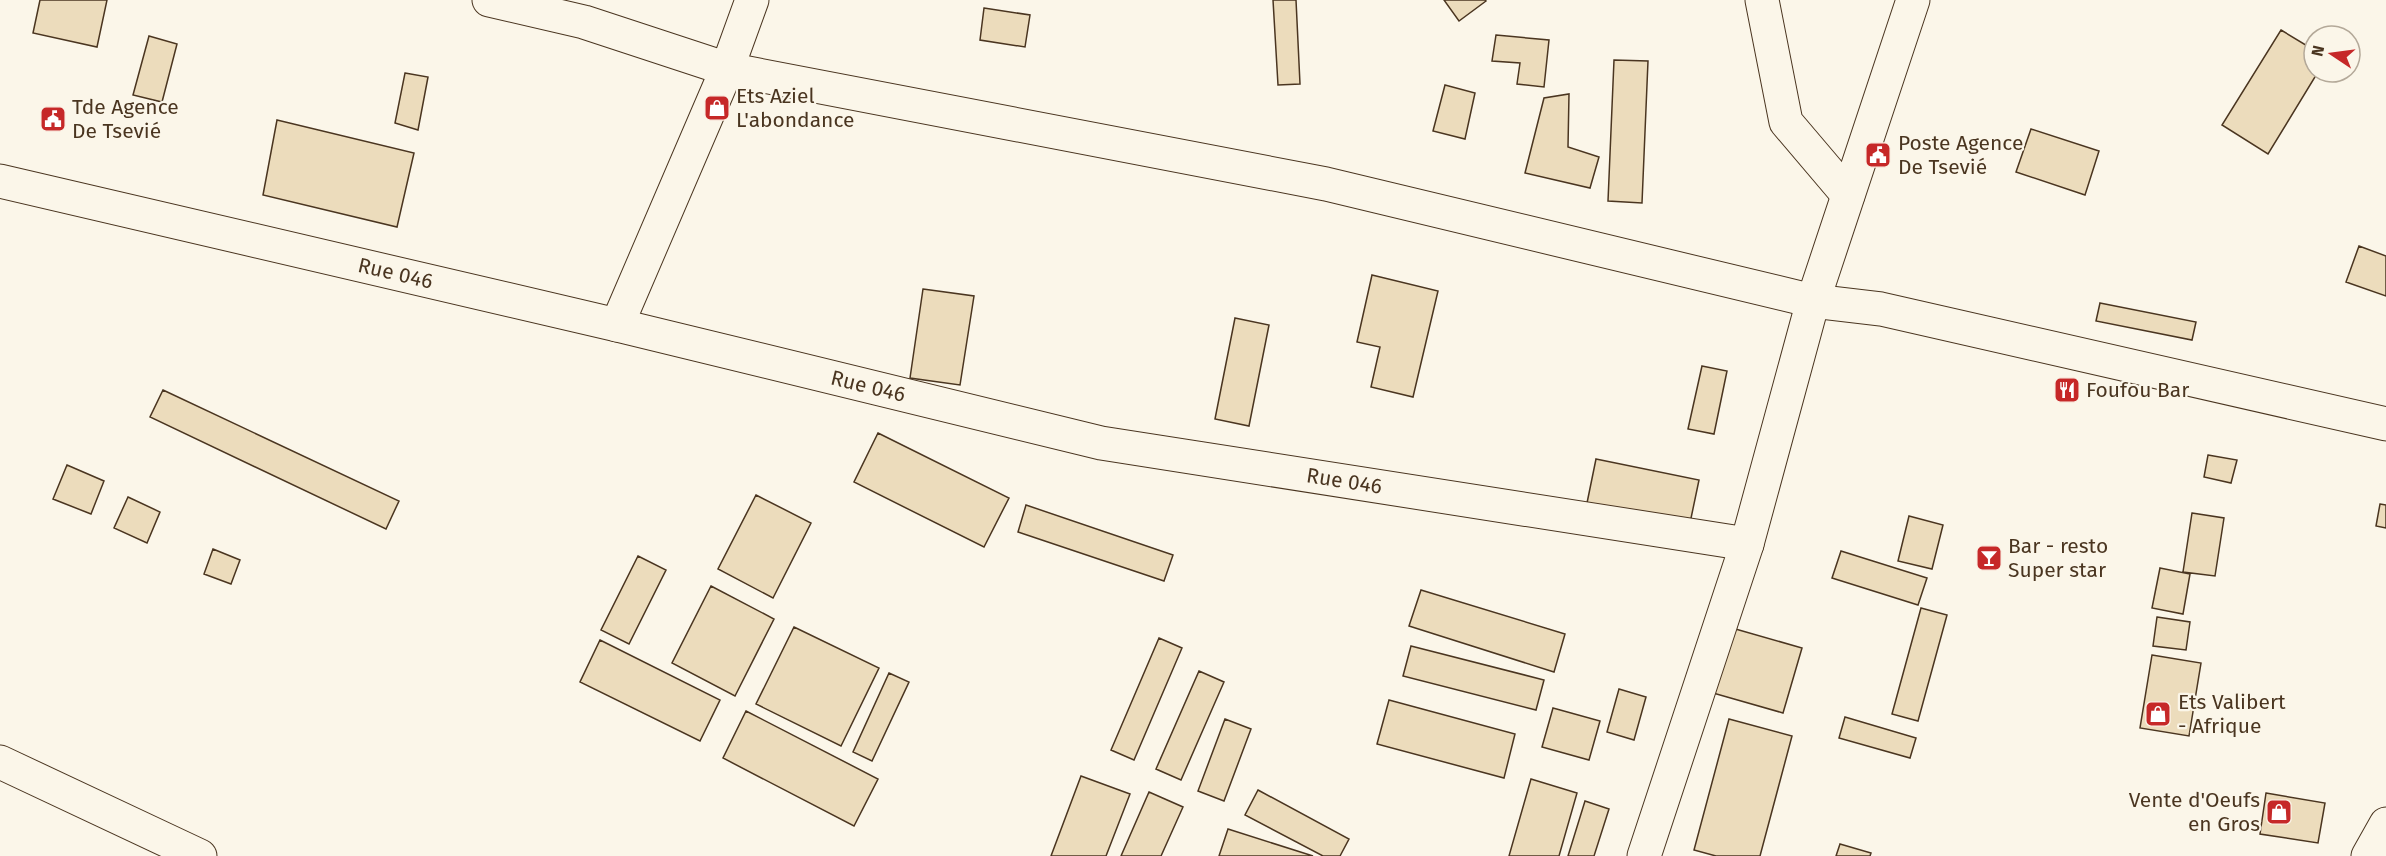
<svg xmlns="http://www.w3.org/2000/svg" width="2386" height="856" font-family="'Fira Sans',sans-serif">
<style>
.building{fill:#ecdcbc;stroke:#4a3520;stroke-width:1.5}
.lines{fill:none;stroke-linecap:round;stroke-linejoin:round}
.street-casing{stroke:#4a3520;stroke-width:35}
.secondary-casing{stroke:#4a3520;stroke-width:35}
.street{stroke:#fbf6e9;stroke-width:33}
.secondary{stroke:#fbf6e9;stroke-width:33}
.labels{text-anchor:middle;stroke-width:4.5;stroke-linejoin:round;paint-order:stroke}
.poi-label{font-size:21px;fill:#4a3520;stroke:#fbf6e9;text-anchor:start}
.street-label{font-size:21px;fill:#4a3520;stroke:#fbf6e9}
</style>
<rect width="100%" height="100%" fill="#fbf6e9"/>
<path class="building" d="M40,0H107L97,47L33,33Z
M1273,0H1296L1300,84L1278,85Z
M1444,0H1485L1486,1L1459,21Z
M984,8L1030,15L1025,47L980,40Z
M2281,30L2314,50V72H2318L2268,154L2222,125Z
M1496,35L1549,40L1544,87L1517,84L1520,63L1492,61Z
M149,36L177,44L162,102L133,95Z
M1614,60L1648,61L1642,203L1608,201Z
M405,73L428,77L418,130L395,123Z
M1445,85L1475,93L1465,139L1433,131Z
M1569,94L1568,147L1599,157L1590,188L1525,173L1544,98Z
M277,120L414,153L397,227L263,195Z
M2031,129L2099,151L2085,195L2016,172Z
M2359,246L2386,256V296L2346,282Z
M1372,275L1438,291L1413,397L1371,387L1380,347L1357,342Z
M923,289L974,296L960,385L910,378Z
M2100,303L2196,322L2192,340L2096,321Z
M1235,318L1269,325L1249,426L1215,419Z
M1702,366L1727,371L1714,434L1688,429Z
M163,390L399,501L386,529L150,417Z
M878,433L1009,498L984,547L854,482Z
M2208,455L2237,460L2231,483L2204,477Z
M1596,459L1699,480L1690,523L1587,503Z
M67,465L104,481L91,514L53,499Z
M756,495L811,523L773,598L718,569Z
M128,497L160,512L147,543L114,528Z
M2380,504L2386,505V528L2376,526Z
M1026,505L1173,555L1164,581L1018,532Z
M2192,513L2224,518L2215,576L2183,572Z
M1909,516L1943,525L1932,569L1898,561Z
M213,549L240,560L231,584L204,574Z
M1841,551L1927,578L1918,605L1832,578Z
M638,556L666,570L629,644L601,630Z
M2160,568L2190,574L2183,614L2152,608Z
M711,586L774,619L735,696L672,663Z
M1421,590L1565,634L1554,672L1409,626Z
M1921,608L1947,615L1918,721L1892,714Z
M2157,617L2190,622L2186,650L2153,646Z
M794,627L879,668L841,746L756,704Z
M1732,628L1802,648L1783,713L1713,693Z
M1159,638L1182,648L1134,760L1111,750Z
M600,640L720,700L700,741L580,682Z
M1411,646L1544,680L1536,710L1403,676Z
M2152,655L2201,663L2189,736L2140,728Z
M1199,671L1224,682L1181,780L1156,769Z
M889,673L909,682L872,761L853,752Z
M1619,689L1646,697L1634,740L1607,732Z
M1389,700L1515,734L1504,778L1377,744Z
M1553,708L1600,721L1589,760L1542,747Z
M746,711L878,779L854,826L723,758Z
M1845,717L1916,738L1910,758L1839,738Z
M1225,719L1251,729L1224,801L1198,791Z
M1729,719L1792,736L1760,856H1716L1694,850Z
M1081,776L1130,794L1106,856H1051Z
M1531,779L1577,793L1559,856H1509Z
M1258,790L1349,839L1340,856H1323L1245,815Z
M1149,792L1183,807L1161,856H1121Z
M2266,793L2325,803L2318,843L2260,834Z
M1585,801L1609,809L1594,856H1568Z
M1228,829L1313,856H1219Z
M1840,844L1871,853L1870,856H1836Z"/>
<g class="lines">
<g class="street-casing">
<g id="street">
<path d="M489,0L584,22L727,69L1326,184L1813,301L1881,309L2386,424"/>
<path d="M1762,0L1786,122L1848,195"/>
<path id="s1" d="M0,181L617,325L1101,443L1747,544"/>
<path d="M617,325L727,69L752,0"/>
<path d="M0,762L200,856"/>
<path d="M2368,856L2386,824"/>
</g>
</g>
<g class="secondary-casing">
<path id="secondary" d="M1644,856L1747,544L1813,301L1913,0"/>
</g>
<use href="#street" class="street"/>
<use href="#secondary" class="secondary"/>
</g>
<defs>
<g id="shop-square" transform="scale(1.35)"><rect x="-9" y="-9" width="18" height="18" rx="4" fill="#c62828" stroke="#fbf6e9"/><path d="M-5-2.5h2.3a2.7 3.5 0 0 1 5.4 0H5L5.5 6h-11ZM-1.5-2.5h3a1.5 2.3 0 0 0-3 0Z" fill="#fff"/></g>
<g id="civic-square" transform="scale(1.35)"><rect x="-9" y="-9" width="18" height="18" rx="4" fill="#c62828" stroke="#fbf6e9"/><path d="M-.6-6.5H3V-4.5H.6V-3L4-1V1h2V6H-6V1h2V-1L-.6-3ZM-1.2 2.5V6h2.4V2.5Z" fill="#fff"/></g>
<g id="restaurant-square" transform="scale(1.35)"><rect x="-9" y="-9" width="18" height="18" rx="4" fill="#c62828" stroke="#fbf6e9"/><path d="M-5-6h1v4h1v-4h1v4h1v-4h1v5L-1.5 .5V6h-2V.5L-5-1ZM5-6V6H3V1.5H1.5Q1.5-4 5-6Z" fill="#fff"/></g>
<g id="bar-square" transform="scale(1.35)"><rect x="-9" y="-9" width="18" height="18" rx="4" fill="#c62828" stroke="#fbf6e9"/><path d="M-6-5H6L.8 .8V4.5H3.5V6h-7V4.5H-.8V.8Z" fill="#fff"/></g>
</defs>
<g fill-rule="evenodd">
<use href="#shop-square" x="717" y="108"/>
<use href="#civic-square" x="53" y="119"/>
<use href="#civic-square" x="1878" y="155"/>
<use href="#restaurant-square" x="2067" y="390"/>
<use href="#bar-square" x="1989" y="558"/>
<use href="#shop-square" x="2158" y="714"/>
<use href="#shop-square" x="2279" y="812"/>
</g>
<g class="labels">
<g class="poi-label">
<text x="736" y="103">Ets Aziel<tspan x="736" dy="24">L'abondance</tspan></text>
<text x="72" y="114">Tde Agence<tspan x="72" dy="24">De Tsevié</tspan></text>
<text x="1898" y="150">Poste Agence<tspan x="1898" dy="24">De Tsevié</tspan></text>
<text x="2086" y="397">Foufou Bar</text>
<text x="2008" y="553">Bar - resto<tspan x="2008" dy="24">Super star</tspan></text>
<text x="2178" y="709">Ets Valibert<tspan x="2178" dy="24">- Afrique</tspan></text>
<text x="2260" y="807" text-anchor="end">Vente d'Oeufs<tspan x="2260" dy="24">en Gros</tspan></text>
</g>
<g class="street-label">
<text dy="7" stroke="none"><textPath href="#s1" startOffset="406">Rue 046</textPath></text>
<text dy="7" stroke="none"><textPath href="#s1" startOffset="892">Rue 046</textPath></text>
<text dy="7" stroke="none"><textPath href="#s1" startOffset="1378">Rue 046</textPath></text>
</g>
</g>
<g transform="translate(2332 54) rotate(283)"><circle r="28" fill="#fbf6e9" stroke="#b4a999" stroke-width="1.5"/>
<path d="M0-4.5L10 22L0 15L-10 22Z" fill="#c62828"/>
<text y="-9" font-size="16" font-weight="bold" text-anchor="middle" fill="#4a3520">N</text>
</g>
</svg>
